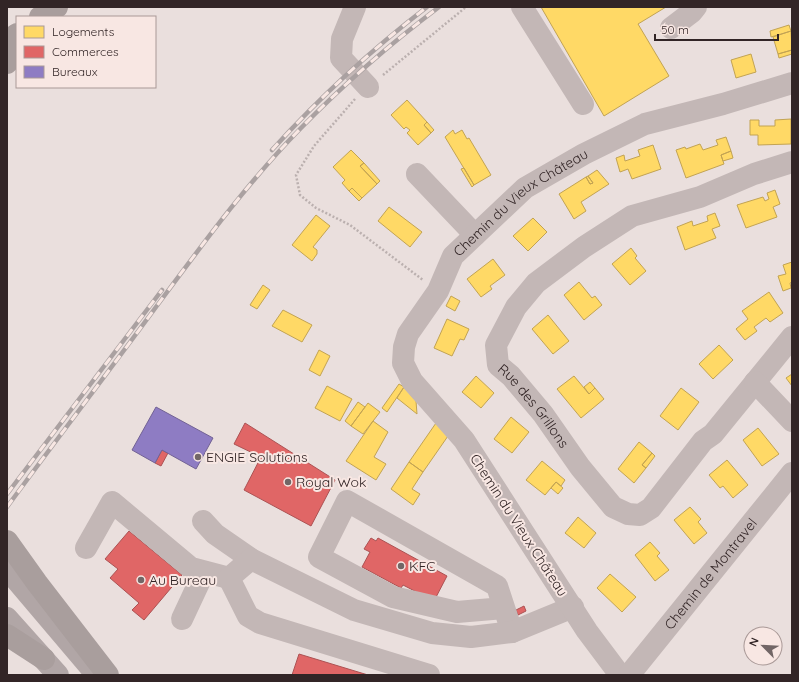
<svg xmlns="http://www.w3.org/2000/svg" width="799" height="682" font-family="Quicksand,sans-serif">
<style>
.homes{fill:#ffd966;stroke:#c2a353}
.shops{fill:#e06666;stroke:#ac5253}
.offices{fill:#8e7cc3;stroke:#726294}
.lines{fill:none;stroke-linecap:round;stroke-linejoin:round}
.path{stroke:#bbb0af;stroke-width:2.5;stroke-dasharray:2 2;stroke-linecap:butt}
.minor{stroke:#c3b7b6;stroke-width:22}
.major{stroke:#b1a6a6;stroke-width:22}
.highway{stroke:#a99e9d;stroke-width:22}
.rail-casing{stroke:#aaa1a1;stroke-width:4.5}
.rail{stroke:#f8e7e3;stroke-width:3;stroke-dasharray:9;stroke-linecap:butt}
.poi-dot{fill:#726666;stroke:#f8e7e3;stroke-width:1.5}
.labels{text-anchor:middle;stroke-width:4;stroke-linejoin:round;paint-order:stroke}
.street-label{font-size:14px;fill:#322526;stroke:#f8e7e3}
.poi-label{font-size:14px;fill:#322526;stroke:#f8e7e3;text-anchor:start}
</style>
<rect width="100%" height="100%" fill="#eadfdd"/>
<path class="homes" d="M541,7H666L638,24L669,76L604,116Z
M789,25L791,31L771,37L770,31Z
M791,31L792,50L778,54L773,37Z
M792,50V54L779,58L778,54Z
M751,54L756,72L736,78L731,60Z
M407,100L427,122L424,125L431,133L418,145L407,133L410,130L406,127L404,129L391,115Z
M791,119V144L758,145V135H750V120H759V126H775V120Z
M427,122L434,130L431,133L424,125Z
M453,130L455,134L462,130L467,139L469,138L491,175L474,185L445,137Z
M726,137L731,151L721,155L724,164L686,178L676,150L685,147L686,149L700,144L703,150L718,145L716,140Z
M653,145L661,169L632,179L628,169L620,172L616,158L624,155L625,161L640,156L638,150Z
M351,150L364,163L360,166L377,184L362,198L352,188L349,191L342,183L345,180L333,167Z
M731,151L733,158L723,161L721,155Z
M364,163L380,181L377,184L360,166Z
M464,168L474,185L472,187L461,169Z
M597,170L609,184L581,202L586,211L574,219L559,194L586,177L590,184L593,183L588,176Z
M588,176L593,183L590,184L586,177Z
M352,188L362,198L359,201L349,191Z
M775,190L780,204L773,207L777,217L746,228L737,205L763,197L765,201L769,199L767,193Z
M389,207L422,232L410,247L378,221Z
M715,213L720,226L712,229L716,238L685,250L677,227L692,221L693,226L708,221L707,216Z
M316,215L330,226L313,247L317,250V254L312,261L292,245Z
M533,218L547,232L528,251L513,236Z
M631,248L637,256L635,258L646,271L630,285L612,264Z
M493,259L505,275L490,286L492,289L481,297L467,279Z
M792,262V282L790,283L791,288L783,291L778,276L786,274L783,265Z
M579,282L592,298L595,296L602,305L584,320L564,295Z
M263,285L270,290L257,309L250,305Z
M769,292L783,313L770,322L766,318L754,327L757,331L745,340L736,329L748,319L742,311Z
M451,296L460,301L455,311L446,306Z
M283,310L312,325L302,342L272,326Z
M548,315L569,341L553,354L532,329Z
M447,319L469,329L464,340L460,339L452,356L434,348Z
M719,345L733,360L713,379L699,364Z
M319,350L330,356L320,376L309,370Z
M792,374V386L786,378Z
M476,376L494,393L481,408L462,392Z
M574,376L589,394L595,388L604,399L581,418L557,389Z
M590,382L595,388L589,394L584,387Z
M399,384L404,387L387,412L382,408Z
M327,386L352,399L340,421L315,408Z
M404,387L416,401L417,414L397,398Z
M681,388L699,402L678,430L660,416Z
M358,402L365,407L351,426L345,421Z
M368,403L380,412L363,434L351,426Z
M511,417L529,432L512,453L494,439Z
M373,421L388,432L374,457L386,464L376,480L346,461Z
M436,423L448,436L423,472L409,462Z
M758,428L779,454L762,466L743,440Z
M639,442L652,453L642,465L646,468L634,483L618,469Z
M652,453L655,456L646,468L642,465Z
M727,460L748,485L733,498L723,486L720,488L709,475Z
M542,461L565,480L561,486L556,482L545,495L526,480Z
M409,462L423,472L412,489L420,494L413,505L391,489Z
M556,482L563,488L558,494L551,488Z
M690,507L701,519L698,522L707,533L694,544L674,520Z
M578,517L596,533L584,548L565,533Z
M650,542L660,553L657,556L669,570L655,581L635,555Z
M610,574L636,597L622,612L597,588Z"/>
<path class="shops" d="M245,423L335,480L311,526L244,490L261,457L234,444Z
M162,450L168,453L161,466L155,463Z
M129,531L182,575L144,620L132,610L139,603L110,578L118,569L105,559Z
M371,538L376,541L378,538L447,576L434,601L403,585L401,588L362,567L370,552L364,549Z
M524,606L526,611L518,615L516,610Z
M299,654L368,675H292Z"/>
<path class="offices" d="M156,407L213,438L196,469L162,450L155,463L132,450Z"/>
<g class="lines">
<path class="path" d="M383,75L466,7
M355,99L314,146L296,175L300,195L316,208L350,225L423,280"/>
<g class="minor">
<path d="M355,7L342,39L341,58L368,87"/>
<path d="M522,7L583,104"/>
<path d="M671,28L692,12L696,7"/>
<path id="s1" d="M792,162L754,174L700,197L632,216L584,247L536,283L516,307L496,345L498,365L511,376L543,414L580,467L613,507L628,514L640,515L651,508L703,441L713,434L792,337"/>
<path d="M417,174L475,235"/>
<path d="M755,382L792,421"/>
<path d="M203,521L215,534L251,559"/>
<path d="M86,548L112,502L191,568L229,578"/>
<path d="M504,608L457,612L393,597L319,557L347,501L497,586L512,632"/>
<path d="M182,619L204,572"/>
<path d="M429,675L260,623L248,616L229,578L251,559L354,610L432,633L471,637L512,632L573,607"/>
<path id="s2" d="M620,675L587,631L464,440L412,381L403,363L404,347L408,334L438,291L453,256L525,188L584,154L645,124L723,104L792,83"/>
<path id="s3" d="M629,675L792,473"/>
</g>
<path class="major" d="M7,569L90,667
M7,618L58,675"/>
<path class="highway" d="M40,17L57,7
M7,41L17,34
M7,63L17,53
M7,541L37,583L108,675
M7,635L44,659"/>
<g class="rail-casing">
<path id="rail" d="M272,150C319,98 371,50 427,7
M7,494L162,290
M7,507C56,440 107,374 156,307C202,245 247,183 301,128C344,84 390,44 439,7"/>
</g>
<use href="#rail" class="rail"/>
</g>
<g class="poi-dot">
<circle cx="198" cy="457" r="4"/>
<circle cx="288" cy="482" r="4"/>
<circle cx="401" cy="566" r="4"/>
<circle cx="141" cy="580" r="4"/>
</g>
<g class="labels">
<g class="street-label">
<text dy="5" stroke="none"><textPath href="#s2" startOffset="588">Chemin du Vieux Château</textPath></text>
<text dy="5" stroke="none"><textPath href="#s1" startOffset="435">Rue des Grillons</textPath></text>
<text transform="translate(519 525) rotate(57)" y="5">Chemin du Vieux Château</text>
<text dy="5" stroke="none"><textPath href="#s3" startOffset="130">Chemin de Montravel</textPath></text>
</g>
<g class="poi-label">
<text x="206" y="462">ENGIE Solutions</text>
<text x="296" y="487">Royal Wok</text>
<text x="409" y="571">KFC</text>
<text x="149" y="585">Au Bureau</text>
</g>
</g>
<rect width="799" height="682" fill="none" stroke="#322526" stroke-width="16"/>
<rect x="16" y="16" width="140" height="72" fill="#f8e7e3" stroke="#a99997"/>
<rect x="24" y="26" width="20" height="12" fill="#ffd966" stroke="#a99997"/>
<text x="52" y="36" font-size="12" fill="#322526">Logements</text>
<rect x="24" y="46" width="20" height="12" fill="#e06666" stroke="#a99997"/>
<text x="52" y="56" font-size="12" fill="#322526">Commerces</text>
<rect x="24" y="66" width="20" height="12" fill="#8e7cc3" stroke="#a99997"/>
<text x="52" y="76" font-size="12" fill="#322526">Bureaux</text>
<g transform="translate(763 646) rotate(294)"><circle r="19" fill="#f8e7e3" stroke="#a99997"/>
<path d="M0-3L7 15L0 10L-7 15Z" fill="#726666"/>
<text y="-6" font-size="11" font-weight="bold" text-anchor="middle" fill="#322526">N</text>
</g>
<path d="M655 34v6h123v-6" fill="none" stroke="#322526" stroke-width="2"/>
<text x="661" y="34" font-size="12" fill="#322526" stroke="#f8e7e3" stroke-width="3" paint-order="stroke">50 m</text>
</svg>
